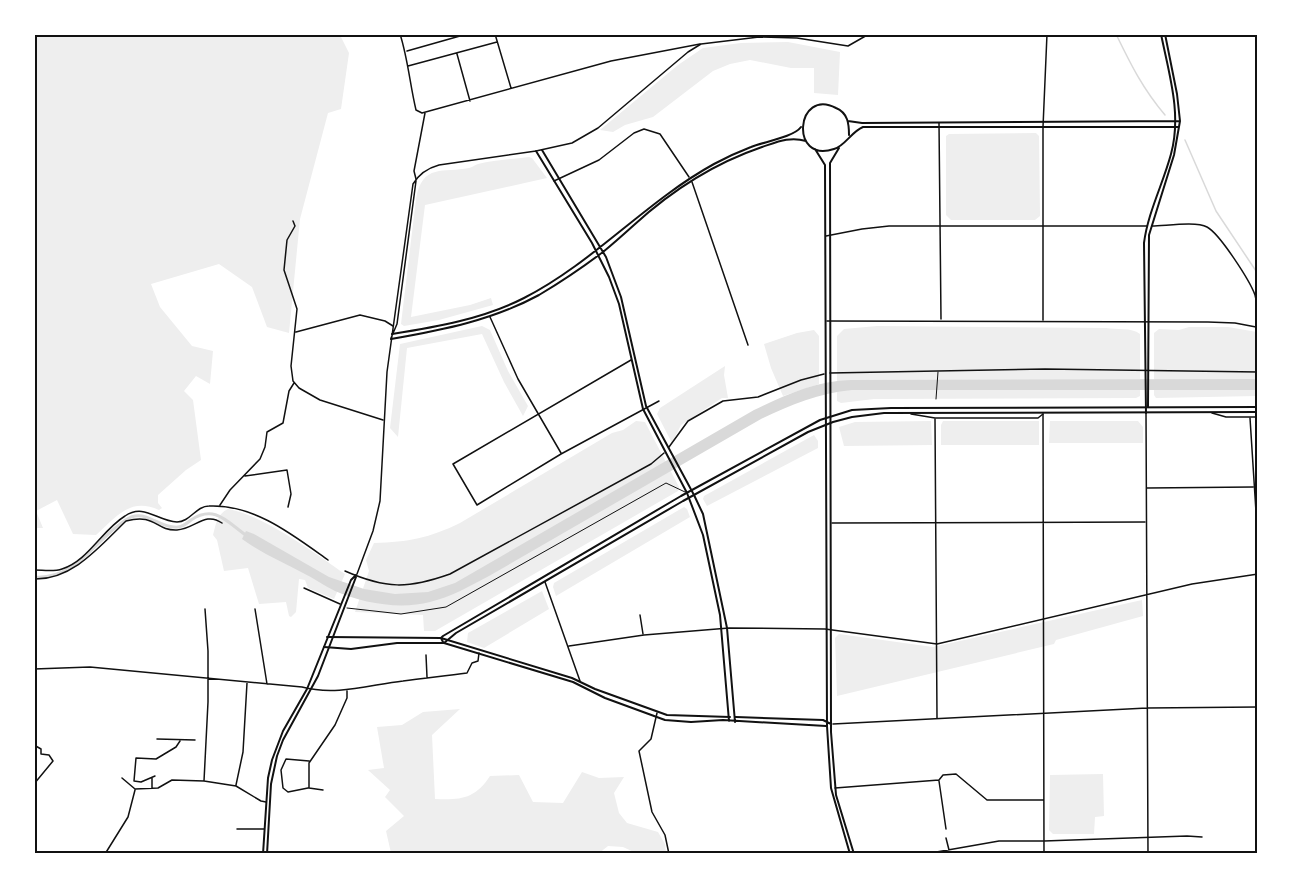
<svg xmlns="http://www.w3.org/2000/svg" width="1292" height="888" font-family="Helvetica,sans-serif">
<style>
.green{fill:#eee}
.water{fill:#d9d9d9}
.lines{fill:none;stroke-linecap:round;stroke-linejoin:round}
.stream{stroke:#d9d9d9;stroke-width:1.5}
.canal{stroke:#d9d9d9;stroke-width:3}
.pedestrian{stroke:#111;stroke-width:1}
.minor{stroke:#111;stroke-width:1.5}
.tertiary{stroke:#111;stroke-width:1.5}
.secondary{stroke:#111;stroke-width:2}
.primary{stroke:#111;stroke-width:2}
.neatline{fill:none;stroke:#111;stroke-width:2}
</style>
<rect width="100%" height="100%" fill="#fff"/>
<path class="green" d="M35,35H340L349,53L341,109L328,113L300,219L289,333L267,327L252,287L219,264L151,284L160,307L192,346L213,351L210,384L196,376L184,391L193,400L201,460L186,470L158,495V503L162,508L159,510C130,497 116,517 96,535L73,534L57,500L36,511L43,528H35Z
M788,42L840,52L838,95L814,93V68H791L750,60L730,64L713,71L653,117L625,125L613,132L600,130L678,65L703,48L741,43Z
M1036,133L1039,136L1040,216L1035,220H951L946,215V136L949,134Z
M529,157L532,158L547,178L425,205L411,317L470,305L491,298L493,305L439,320L404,326L401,324L416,199C422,163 444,173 469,168C474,167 474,165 478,164C494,160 513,159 529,157Z
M482,326L490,330L508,371L528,406L523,416L504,382L482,334L407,348L398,437L390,428L400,344Z
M877,326L1106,328C1117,330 1131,327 1140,334V396L1136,398L874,399L841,403L837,401V336L844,329Z
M1189,327H1228L1257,332V396L1156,398L1154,395V333L1159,329L1179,330Z
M814,330L819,336V384L783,396L771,368L764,344L797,333Z
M725,366L724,375L728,398H722L681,425L672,443L657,414L660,408Z
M636,421L645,422L679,487L678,491L435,631H424L423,615L355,612L369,571L366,560L374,543C409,542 429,538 460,523L612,433L623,430Z
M931,421L932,445L844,446L839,427L855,422Z
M943,421H1039V445H941V425Z
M1050,421H1138L1143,427V443H1049Z
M814,435L818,441V448L707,506L703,499L704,496Z
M684,507L687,509L690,517L556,596L553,587L554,583Z
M228,509C263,515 315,553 345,574L334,599L308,588L305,580L299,579L296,612L291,617L289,616L286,602L259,604L248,568L224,571L217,540L213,535C216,524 217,514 228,509Z
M542,591L549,609L484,648L467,642L468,633Z
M1142,600L1143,616L1056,640L1054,644L837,696L835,638L839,634L933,647Z
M460,709L432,735L435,799C461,800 475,799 490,776L519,775L533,802L563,803L582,772L599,778L624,777L614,793L619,813L627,823L658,832L665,844L666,853H636L623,847L608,846L598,854L391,853L386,831L404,816L385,797L390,790L368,770L384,768L377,727L402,725L423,712Z
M1103,774L1104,816L1095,817L1094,834H1053L1049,830L1050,775Z"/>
<path class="water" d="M1257,379V390H852C819,393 790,405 761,419L489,576C470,586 451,597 430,602C400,610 362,603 335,591C324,586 314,578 303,573C282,562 261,553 242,539L246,531L254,534L329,577L364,589L395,594L428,592L455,583L754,410C785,395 816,381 851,380Z"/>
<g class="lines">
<path class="stream" d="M1116,34C1131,65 1143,89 1165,115
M1185,140L1216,211L1258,274"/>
<path class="canal" d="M34,577C73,580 92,545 119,525C124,521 128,517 135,516C150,514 160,527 174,527C181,528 186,524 191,520C215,504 227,522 247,536"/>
<path class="pedestrian" d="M936,399L938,372
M347,608L401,614L446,607L666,483L685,492"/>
<path class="minor" d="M400,34C408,59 410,85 416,110L422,113L611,61L700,44
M495,34L511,88
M407,51L467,34
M457,54L470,101
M408,66L497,42
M416,179L414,171L425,113
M554,181L599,160L634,133L644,129L660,134L689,177
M293,221L295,226L287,240L284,270L297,309L291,366L293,381L299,388L320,400L383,420
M296,332L360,315L385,321L393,326
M830,373L1045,369L1258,372
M1043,414L1044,854
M1250,418L1258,543
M935,419L937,718
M669,447L688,421L723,401L758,397L801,380L824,374
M245,476L287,470L291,494L288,507
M1147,488L1253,487
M220,505L230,490L260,459L265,447L267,432L283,423L289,391L294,383
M832,523L1145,522
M34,570C43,570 54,572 62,569C88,561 102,530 125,516C144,503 157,521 177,522C190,522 196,506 209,506C254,504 293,535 328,560
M345,571C386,589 408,589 450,574L651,464L664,453
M34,579C73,580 100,546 126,521C156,513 155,531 177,530C195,529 205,511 222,523
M304,588L340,604
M255,609L267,684
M640,615L643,634
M426,655L427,677
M34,669L90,667L302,687C336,696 369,685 403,681C424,678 446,676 467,673L472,663L478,661L479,653
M657,713L651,739L639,751L652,812L665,835L669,854
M157,739L195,740
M34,745L41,749V754L49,755L53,761L34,784
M155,776L141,782L134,781L136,758L156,759L176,747L180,741
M122,778L135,789L158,788L172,780L204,781L236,786L261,801L266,802
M204,781L208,702V651L205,609
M939,781L946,829
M236,785L243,752L247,683
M152,788V778
M308,788L288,792L283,788L281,770L286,759L309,761
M835,788L939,780L943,775L956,774L987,800H1043
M323,790L309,788V763L335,725L347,698V691
M237,829H264
M946,838L950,854
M105,854L128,817L135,790
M925,854L999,841H1044L1187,836L1202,837"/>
<path class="tertiary" d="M939,123L941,319
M692,182L748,345
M826,236L862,229L889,226H1147
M490,317L518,379L561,453
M1043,320V127L1047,34
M827,321L1208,322L1235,323L1256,327C1257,316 1258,306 1255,295C1250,281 1220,234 1207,227C1196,221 1165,226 1152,226
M391,338L397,324L416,181
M631,360L453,464L477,505L561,454L659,401
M1146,413L1148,854
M1212,413L1226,417H1258
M911,414L935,418H1038L1043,414
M357,574L373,531L380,501L387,372L413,184C419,174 428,168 439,165L536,151L572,143L598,128L688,52L701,44L759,37L797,38L848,46L869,34
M545,582L580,681
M569,646L644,635L729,628L825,629L937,644L1192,584L1258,574
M833,724L1147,708L1258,707"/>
<path class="secondary" d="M848,121L862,123L1180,121
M849,135C849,124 848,113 836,108C796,87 789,164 834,149C845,146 851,132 863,127H1179
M839,148L830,163L831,732L836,795L854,854
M815,149L825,165L827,726L831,788L850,854
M542,150L606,257L621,297L646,406L694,495L703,514L727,628L735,722
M536,151L592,243L609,277L619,304L643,409L687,493L703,535L720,615L729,721
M392,334C436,327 483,319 524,298C593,263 645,202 714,164C725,158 738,152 751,147C763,142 794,137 801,127
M391,339C443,330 493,320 539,295C561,282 583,267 603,252C614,243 624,234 634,225C670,192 715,163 762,147C777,142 790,136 806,141
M1148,407L1149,235L1174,155L1180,121L1177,94L1165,34
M1146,413L1144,243C1148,212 1163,184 1171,154C1182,114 1169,74 1161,34
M441,638L572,678L595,689L667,715L730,717
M444,643L573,682L605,698L665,720L691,722L723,720L826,726
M736,717L823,720L831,724
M263,854L268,778L272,760L283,731L307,689L351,580L356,575
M267,854L271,784L277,756L283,740L318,676L356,577"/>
<path class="primary" d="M327,637L441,638
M443,642L441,638L443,636L681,496L820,420L852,410L891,408L1258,407
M324,647L351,649L397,643H444L456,633L683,501L808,432L833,422L852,417L884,413L1258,412"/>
</g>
<rect width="1292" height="888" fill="none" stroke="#ffffff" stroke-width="72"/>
<rect x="36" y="36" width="1220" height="816" class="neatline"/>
</svg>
